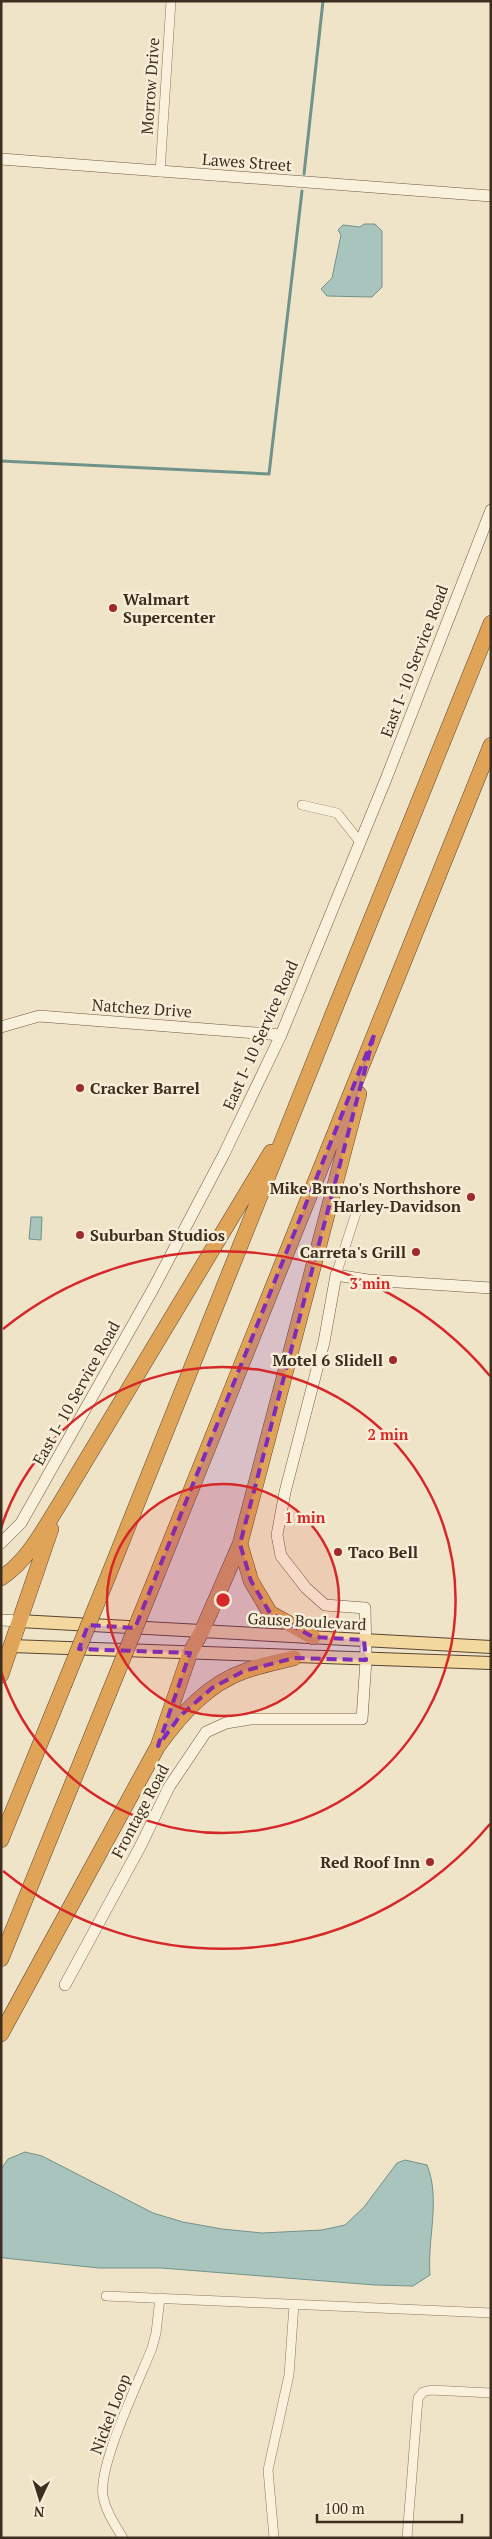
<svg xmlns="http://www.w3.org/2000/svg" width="492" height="2539" font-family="'PT Serif',serif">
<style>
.water{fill:#a9c4bc;stroke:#6f938a}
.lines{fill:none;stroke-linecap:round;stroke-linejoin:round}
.stream{stroke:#6f938a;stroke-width:3}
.street-casing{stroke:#8d765c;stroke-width:10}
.secondary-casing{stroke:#6f573f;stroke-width:12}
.primary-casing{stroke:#5b4430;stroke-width:14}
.highway-casing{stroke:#5b4430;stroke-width:16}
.street{stroke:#faf1dc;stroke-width:9}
.secondary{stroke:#faf1dc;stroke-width:11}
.primary{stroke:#f3d9a0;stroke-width:12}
.highway{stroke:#e0a458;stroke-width:15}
.highway-bridge-casing{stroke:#5b4430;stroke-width:16;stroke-linecap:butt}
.highway-bridge{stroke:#e0a458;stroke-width:15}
.marked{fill:#7b2cbf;fill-opacity:0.2;stroke:#7b2cbf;stroke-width:4;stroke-dasharray:10 6;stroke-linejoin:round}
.ring{fill:none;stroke:#d62828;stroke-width:2.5}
.poi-dot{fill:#9e2a2b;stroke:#f7eed8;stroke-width:2}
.labels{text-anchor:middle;stroke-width:5;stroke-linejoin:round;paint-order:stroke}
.street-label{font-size:16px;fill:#3d2e20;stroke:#f7eed8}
.poi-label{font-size:16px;font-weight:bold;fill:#3d2e20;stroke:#f7eed8;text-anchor:start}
.centre{fill:#d62828;stroke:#f7eed8;stroke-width:2.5}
.ring-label{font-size:15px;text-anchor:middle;font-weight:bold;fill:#d62828;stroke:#f7eed8;stroke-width:5;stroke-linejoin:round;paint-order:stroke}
</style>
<rect width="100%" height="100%" fill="#f0e4c8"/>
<path class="water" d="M364,224H375L382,231V287L372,297L327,296L321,289L332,278L341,235L338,230L343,225L360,227Z
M31,1217H42L41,1240L29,1239Z
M25,2152L42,2156L153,2213L183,2222L222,2229L262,2233L322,2230L345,2225L364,2207L397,2163L405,2160L427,2165C441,2200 427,2238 430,2275L413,2286L375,2285L161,2268H99L4,2258L1,2257V2169L8,2159Z"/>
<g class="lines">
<path class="stream" d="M304,174L323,1
M1,461L269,474L302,191"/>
<g class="street-casing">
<path id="street" d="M160,172L171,1
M302,805L337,813L360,842
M336,1275L356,1213
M106,2296L491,2313
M123,2538C115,2525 106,2512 103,2496C98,2465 139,2381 152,2348L156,2333L160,2298
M274,2538L268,2470L289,2375L294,2304
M407,2538L418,2398L423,2392L431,2390L491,2393"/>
</g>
<g class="secondary-casing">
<path id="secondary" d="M1,159L491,196
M1,1027L39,1016L281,1035
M1,1543L21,1523L153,1289L224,1154L281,1035L386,779L491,510
M1,1620L19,1621
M65,1985L140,1847L169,1787L206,1732L226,1723L250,1719H362L366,1660L365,1608L325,1605L306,1588L281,1556L277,1535L285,1492L324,1342L336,1275L368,1280L491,1288"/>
</g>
<g class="primary-casing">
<path id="primary" d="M19,1621L491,1647
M11,1646L491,1663"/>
</g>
<g class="highway-casing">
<path id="highway" d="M240,1544L251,1581L270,1613L313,1637
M109,1574C237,1257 361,939 491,623
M1,1578C28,1560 42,1532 59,1505L271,1152
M154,1582L491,745
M1,1675L51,1529
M158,1746L190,1653L202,1631L240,1544L359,1094
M1,1840L64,1685
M1,1959L109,1693
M1,2034L158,1746C181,1715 207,1684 245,1671C261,1665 278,1662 294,1658"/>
</g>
<use href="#street" class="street"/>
<use href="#secondary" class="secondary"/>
<use href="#primary" class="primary"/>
<use href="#highway" class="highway"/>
<g class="highway-bridge-casing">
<path id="highway-bridge" d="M64,1685L109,1574
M109,1693L154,1582"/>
</g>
<use href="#highway-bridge" class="highway-bridge"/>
</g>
<path class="marked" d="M374,1035L240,1544L251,1581L270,1613L313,1637L364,1640L366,1660L294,1658L244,1671L212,1688L180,1716L158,1746L190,1653L79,1649L88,1625L135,1628Z"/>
<circle cx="223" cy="1600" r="116" fill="#d62828" fill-opacity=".12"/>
<g class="ring">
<circle cx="223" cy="1600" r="116"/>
<path d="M1 1528A233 233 0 1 1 1 1672"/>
<path d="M490 1824A349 349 0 0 1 3 1871M3 1329A349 349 0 0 1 490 1376"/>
</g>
<g class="poi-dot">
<circle cx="113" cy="608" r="5"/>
<circle cx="80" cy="1088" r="5"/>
<circle cx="471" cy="1197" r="5"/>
<circle cx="80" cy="1235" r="5"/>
<circle cx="416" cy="1252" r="5"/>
<circle cx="393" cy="1360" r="5"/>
<circle cx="338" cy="1552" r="5"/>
<circle cx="430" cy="1862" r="5"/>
</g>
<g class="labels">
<g class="street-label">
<text transform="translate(150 86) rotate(-86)" y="6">Morrow Drive</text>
<text transform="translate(247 162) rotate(4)" y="6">Lawes Street</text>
<text transform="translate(414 661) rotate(-69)" y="6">East I- 10 Service Road</text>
<text transform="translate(142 1008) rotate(4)" y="6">Natchez Drive</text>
<text transform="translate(260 1035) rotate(-66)" y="6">East I- 10 Service Road</text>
<text transform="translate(76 1393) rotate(-61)" y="6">East I- 10 Service Road</text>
<text transform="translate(307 1621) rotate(3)" y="6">Gause Boulevard</text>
<text transform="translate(140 1811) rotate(-62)" y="6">Frontage Road</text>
<text transform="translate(110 2414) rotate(-69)" y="6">Nickel Loop</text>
</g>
<g class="poi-label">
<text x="123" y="605">Walmart<tspan x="123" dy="18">Supercenter</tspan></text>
<text x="90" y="1094">Cracker Barrel</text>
<text x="461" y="1194" text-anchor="end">Mike Bruno's Northshore<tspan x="461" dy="18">Harley-Davidson</tspan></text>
<text x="90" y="1241">Suburban Studios</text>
<text x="406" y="1258" text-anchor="end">Carreta's Grill</text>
<text x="383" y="1366" text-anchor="end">Motel 6 Slidell</text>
<text x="348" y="1558">Taco Bell</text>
<text x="420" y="1868" text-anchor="end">Red Roof Inn</text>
</g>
</g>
<circle cx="223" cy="1600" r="8" class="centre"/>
<g class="ring-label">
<text x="370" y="1289">3 min</text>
<text x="388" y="1440">2 min</text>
<text x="305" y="1523">1 min</text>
</g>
<rect width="492" height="2539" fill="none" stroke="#3d2e20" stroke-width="5"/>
<g transform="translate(40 2499) rotate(184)" stroke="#f7eed8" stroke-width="4" paint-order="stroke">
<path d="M0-4L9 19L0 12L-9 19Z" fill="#3d2e20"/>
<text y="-8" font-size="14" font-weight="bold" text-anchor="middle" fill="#3d2e20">N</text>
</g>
<path d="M317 2514v8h145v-8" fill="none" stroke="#3d2e20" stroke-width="2.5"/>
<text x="324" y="2514" font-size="15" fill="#3d2e20" stroke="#f7eed8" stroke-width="4" paint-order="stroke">100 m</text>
</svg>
